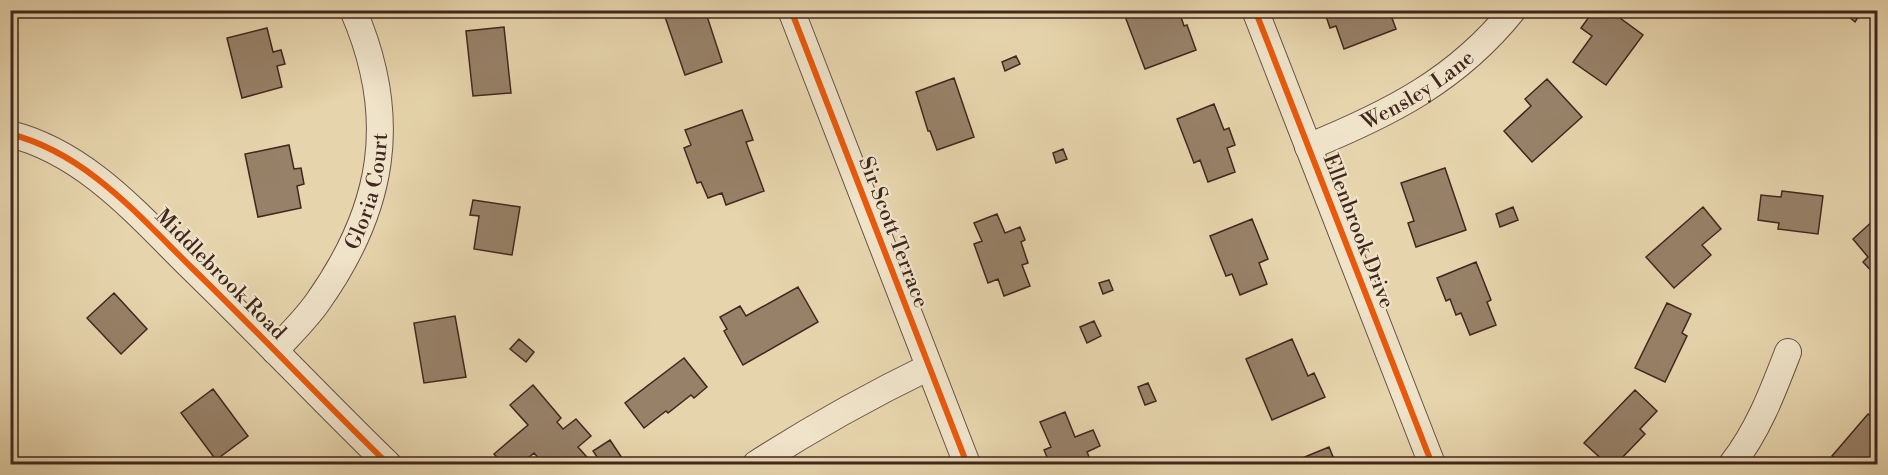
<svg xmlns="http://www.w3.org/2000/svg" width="1888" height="475" font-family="'Libre Bodoni',serif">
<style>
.building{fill:#978168;stroke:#41271e;stroke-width:1.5}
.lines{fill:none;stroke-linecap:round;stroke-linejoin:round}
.street-casing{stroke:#6a5242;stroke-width:28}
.street{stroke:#efe3c9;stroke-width:26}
.cycleway-casing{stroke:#efe3c9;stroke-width:10}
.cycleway{stroke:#e8590c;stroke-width:6}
.labels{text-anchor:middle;stroke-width:4.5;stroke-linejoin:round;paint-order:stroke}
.street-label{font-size:21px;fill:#41271e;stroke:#efe3c9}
</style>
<rect width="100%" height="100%" fill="#e6d4ac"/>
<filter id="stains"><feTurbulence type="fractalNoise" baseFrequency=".00333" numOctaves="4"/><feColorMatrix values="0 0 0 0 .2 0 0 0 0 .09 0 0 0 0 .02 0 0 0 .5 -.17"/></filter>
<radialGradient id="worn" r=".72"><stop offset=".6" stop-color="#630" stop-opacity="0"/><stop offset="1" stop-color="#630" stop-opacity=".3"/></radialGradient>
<path class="building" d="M675,10H705L722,62L685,75L664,14Z
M1182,10L1183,13L1180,14L1184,26L1187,25L1196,50L1145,69L1123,11Z
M1324,10H1389L1396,29L1344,49L1336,26L1330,28Z
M1594,10H1609L1643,35L1606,85L1573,62L1592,36L1581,28Z
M1841,10H1863L1855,22Z
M504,27L511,93L473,96L466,31Z
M267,28L273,52L281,50L285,64L277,66L282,87L242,98L227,38Z
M1016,56L1020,64L1005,71L1002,62Z
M954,78L974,137L937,150L930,131H928L916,92Z
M1547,79L1582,117L1532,162L1504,131L1531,106L1525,99Z
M1214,104L1224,130L1229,128L1235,145L1227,148L1235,172L1208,182L1200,160L1194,163L1177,119Z
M742,110L753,140L746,142L764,191L726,205L722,193L708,198L701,182L697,183L684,148L691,145L685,130Z
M289,145L294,169L301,168L304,184L297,186L301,208L258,217L245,154Z
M1063,149L1067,159L1056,163L1053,153Z
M1445,168L1466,230L1416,247L1408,223L1414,221L1401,183Z
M1782,191L1823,196L1818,234L1778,229L1779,223L1758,220L1761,195L1781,197Z
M473,200L520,207L512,255L474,249L479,216L470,215Z
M1513,207L1518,220L1500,227L1496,214Z
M1703,207L1721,229L1702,245L1711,255L1674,288L1646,257Z
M997,214L1005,233L1020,227L1025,240L1021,242L1028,263L1022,265L1030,286L1004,296L998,279L988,283L974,244L982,241L974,223Z
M1252,219L1268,259L1259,263L1267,284L1240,295L1232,274L1226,276L1210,236Z
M1875,219L1878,222V278L1863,262L1868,257L1853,239Z
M1476,262L1491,300L1487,302L1496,325L1470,335L1461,313L1456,315L1450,299L1446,301L1437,278Z
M1109,280L1113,290L1103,294L1099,283Z
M798,287L818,322L743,365L724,331L727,329L720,317L740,306L746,316Z
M114,293L147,329L121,354L87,318Z
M1667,303L1691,314L1682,333L1687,336L1665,382L1635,368Z
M455,316L466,377L424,383L414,323Z
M1094,321L1101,336L1087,343L1080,327Z
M519,339L534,352L526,362L510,349Z
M1292,339L1308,376L1314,373L1325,397L1272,420L1246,359Z
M684,358L707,387L694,398L691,395L668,413L666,411L644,428L625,403Z
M1148,383L1156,401L1145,405L1138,387Z
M533,385L561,418L557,422L563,429L576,419L591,436L578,447L593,464H544L534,453L521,464H503L494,454L528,425L510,405Z
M213,389L248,436L216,460L181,413Z
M1635,390L1657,411L1640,429L1645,434L1616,464H1607L1584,443Z
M1065,412L1075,437L1093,430L1100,446L1087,452L1092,464H1050L1044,450L1051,447L1040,422Z
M1868,414L1878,422V455L1870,464H1835L1838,461L1832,456Z
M610,440L624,461L619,464H602L593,451Z
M1329,447L1336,464H1302L1300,459Z"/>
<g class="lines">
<g class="street-casing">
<g id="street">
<path d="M791,10L967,464"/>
<path d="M1255,10L1432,464"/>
<path d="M10,134C86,153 139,216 192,268C258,332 322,400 388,464"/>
<path id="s1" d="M1308,147C1389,114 1457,80 1513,10"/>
<path id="s2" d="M275,351C289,335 305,320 317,303C384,209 400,118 353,10"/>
<path d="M756,464C812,428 869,396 929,367"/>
<path d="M1732,464C1758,431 1773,391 1788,352"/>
</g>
</g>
<use href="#street" class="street"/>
<g class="cycleway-casing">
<path id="cycleway" d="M791,10L967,464
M1255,10L1432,464
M10,134C86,153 139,216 192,268C258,332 322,400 388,464"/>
</g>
<use href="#cycleway" class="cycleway"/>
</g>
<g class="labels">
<g class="street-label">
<text dy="7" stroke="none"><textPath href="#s1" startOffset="124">Wensley Lane</textPath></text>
<text dy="7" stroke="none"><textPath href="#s2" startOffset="188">Gloria Court</textPath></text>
<text transform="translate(1359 231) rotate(69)" y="7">Ellenbrook Drive</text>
<text transform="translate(894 232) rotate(69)" y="7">Sir Scott Terrace</text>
<text transform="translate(221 274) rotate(45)" y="7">Middlebrook Road</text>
</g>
</g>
<rect width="1888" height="475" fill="none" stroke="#e6d4ac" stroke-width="36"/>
<rect x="12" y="12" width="1864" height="451" fill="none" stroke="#41271e" stroke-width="3"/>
<rect x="18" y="18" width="1852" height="439" fill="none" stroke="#41271e" stroke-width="1.5"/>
<rect width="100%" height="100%" filter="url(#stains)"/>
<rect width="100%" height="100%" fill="url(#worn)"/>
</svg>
